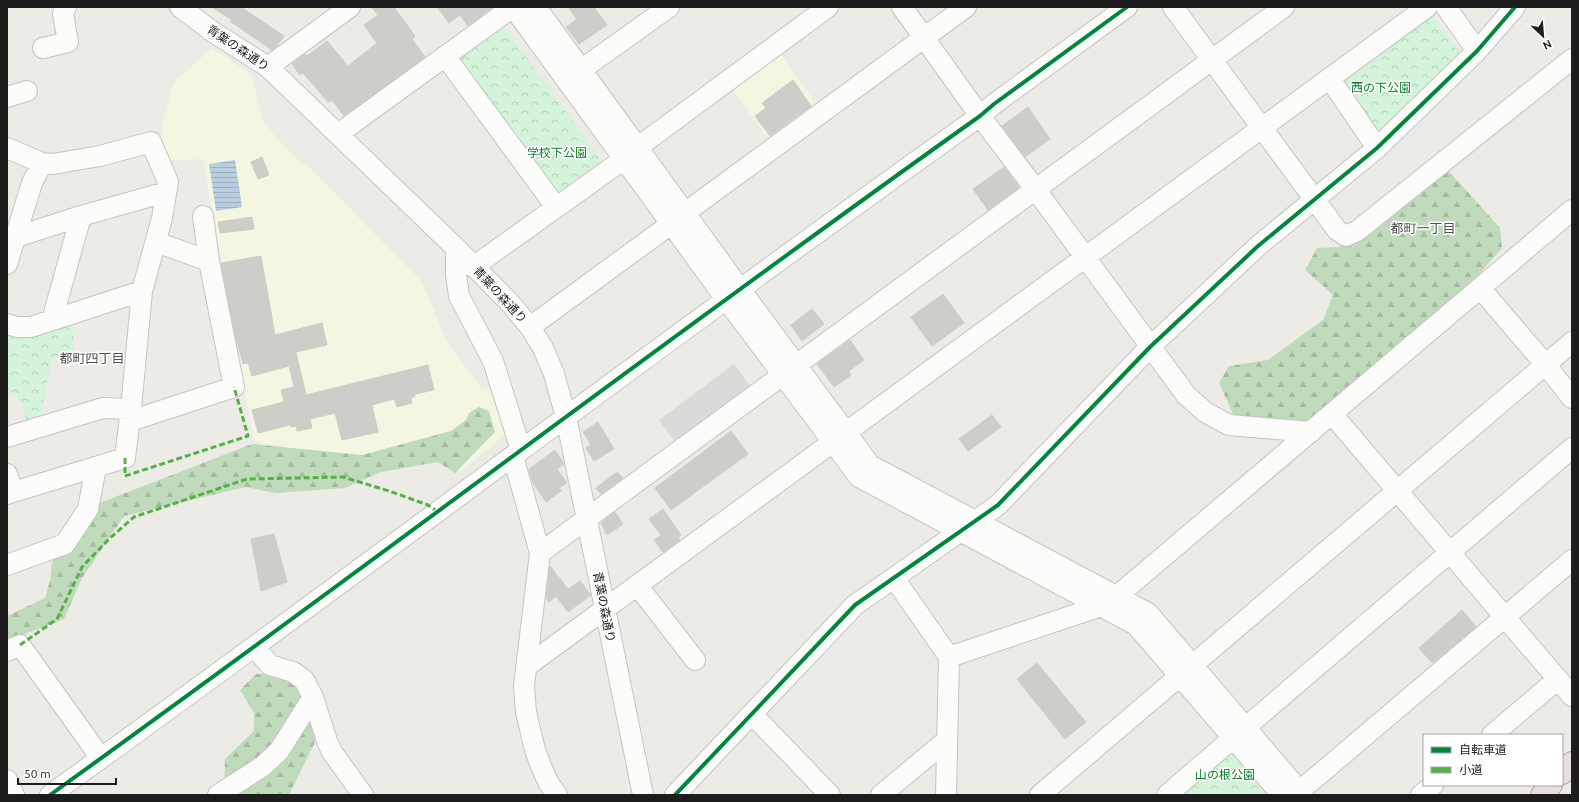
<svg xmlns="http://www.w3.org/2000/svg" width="1579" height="802" font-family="Ubuntu,'Noto Sans JP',sans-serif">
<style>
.education{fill:#f3f6e0}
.forest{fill:url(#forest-firs)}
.park{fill:url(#park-crowns)}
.parking{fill:#dadad8}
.water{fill:url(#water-rules)}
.building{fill:#cecdc9;stroke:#cfcdc7}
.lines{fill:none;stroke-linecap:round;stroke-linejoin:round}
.minor-casing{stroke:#c4c4c2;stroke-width:22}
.highway-casing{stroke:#c29da0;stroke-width:24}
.minor{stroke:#fcfcfb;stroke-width:20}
.highway{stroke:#e9dede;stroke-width:22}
.quiet{stroke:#55b145;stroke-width:3;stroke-dasharray:6 3;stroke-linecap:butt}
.cycleway-casing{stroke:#fff;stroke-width:6}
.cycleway{stroke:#00873e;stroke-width:4}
.labels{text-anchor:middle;stroke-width:3;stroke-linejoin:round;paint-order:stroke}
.street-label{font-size:12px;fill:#1d1d1d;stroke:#fff}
.park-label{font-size:12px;fill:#0b7c2c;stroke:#fff}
.neighbourhood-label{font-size:13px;fill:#505050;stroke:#fff}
</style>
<defs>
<pattern id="forest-firs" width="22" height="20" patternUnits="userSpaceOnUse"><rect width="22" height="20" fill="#c0dbbb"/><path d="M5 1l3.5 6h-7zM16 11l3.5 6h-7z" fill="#a5bca0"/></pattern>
<pattern id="park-crowns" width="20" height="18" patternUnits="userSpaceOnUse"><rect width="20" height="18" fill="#d3f3da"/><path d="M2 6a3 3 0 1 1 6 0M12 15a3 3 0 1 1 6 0" fill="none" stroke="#b5d0bb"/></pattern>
<pattern id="water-rules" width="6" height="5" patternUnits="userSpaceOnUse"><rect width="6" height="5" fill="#b9cfe0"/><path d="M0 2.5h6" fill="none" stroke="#9fb1c0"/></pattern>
</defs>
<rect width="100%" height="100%" fill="#ecebe6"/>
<path class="education" d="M212,48L251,74L264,124L300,163L310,168L422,282L448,344L481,387L490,389L505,434L461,472L433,444L337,459L255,441L242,381L203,159L161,161L162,122L174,82Z
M777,49L818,106L770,141L729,84Z"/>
<path class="forest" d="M1447,169L1500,228L1502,248L1474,280L1438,316L1312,423L1234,416L1219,383L1229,366L1268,360L1323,320L1333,295L1305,270L1317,248L1339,247Z
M479,407L489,411L495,432L455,473L438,462L381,472L345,488L275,493L246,487L124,516L82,578L64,619L7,641V616L45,598L50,580L53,556L97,504L252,444L362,455L451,431L466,420L469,413Z
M279,673L295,680L317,738L289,795H224L225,759L254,731V713L240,690L256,674Z"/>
<path class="park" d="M1424,16H1434L1459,52L1457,61L1382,130H1371L1340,78Z
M500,21L603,162L559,195L547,193L455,52Z
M72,319L74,348L52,358L39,423L27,427C25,412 22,396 7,390V327Z
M1223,753H1233L1269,795H1172Z"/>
<path class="parking" d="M734,364L753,390L678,446L659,420Z"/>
<path class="water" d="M235,160L242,207L216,211L209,164Z"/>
<path class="building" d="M212,7H241L284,36L276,47L272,50L231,22L232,20Z
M371,7H394L415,36L412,39L425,57L344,116L332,100L328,102L303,73L300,75L292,64L305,54L307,56L327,41L348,66L377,43L364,25L378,15Z
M437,7H493L468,26L460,15L449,23Z
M568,7H594L607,25L579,44L566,27L577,19Z
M793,80L811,106L770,136L755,116L766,108L762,103Z
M1028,107L1050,139L1025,157L1002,126Z
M262,157L269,175L258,179L251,162Z
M1004,167L1019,187L988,210L973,189Z
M252,217L254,229L220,233L218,222Z
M261,256L275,335L322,323L327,345L296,352L306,395L428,365L434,390L415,394V396L411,398L412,403L397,407L394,399L372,405L378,432L342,440L335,413L310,419L312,428L297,431L296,426L291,427L290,425L258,433L252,410L284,402L281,390L294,387L289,366L252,376L248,363L243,364L235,335L221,263Z
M943,294L964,323L932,346L911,317Z
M812,309L824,324L802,341L791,325Z
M850,340L864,360L849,371L851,375L834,387L817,364Z
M992,415L1001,427L968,451L959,439Z
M598,422L614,449L594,461L586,448L591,445L583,432Z
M731,431L748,454L671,510L655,488Z
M555,450L564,464L557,469L567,483L559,488L561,491L546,502L533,483L529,469Z
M617,472L623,478L601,494L596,488Z
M663,509L681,535L678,537L680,540L663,552L654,540L661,535L649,519Z
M615,512L623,524L607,535L601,523Z
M274,534L287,582L261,591L251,539Z
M550,566L568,589L580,581L591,595L568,612L556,596L549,602L546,598Z
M1462,610L1476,627L1432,663L1419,648Z
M1037,663L1086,722L1065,739L1017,679Z"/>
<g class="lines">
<g class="minor-casing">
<path id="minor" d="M180,7L213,32L268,67L456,248L509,302L530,327L543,348L554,374L566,417L643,795
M513,7L726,299L859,477L1136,625L1282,795
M536,7L740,289L870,465L1148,613L1303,795
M902,7L980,116L1036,190L1186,395L1205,412L1229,425L1311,432
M1173,7L1337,230L1346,236L1357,231L1572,59
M1446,7L1477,51
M43,48L68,42L63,14L66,7
M445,56L556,207
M268,67L350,7
M571,77L669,7
M1330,79L1377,148
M7,97L27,91
M338,134L513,7
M638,147L828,7
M7,148L42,163L53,164L100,156L151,142L168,182L162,218L142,291L131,409L125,458L10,493
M686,212L966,7
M7,236L16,237L81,216L166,192
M156,242L209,261
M456,248V274L459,296L493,361L521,450
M7,264L32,183L42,163
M473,267L624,159
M1480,288L1545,364L1572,398
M52,320L81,216
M7,324L17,327H31L142,291
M530,327L671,224
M1332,414L1572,696
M130,421L234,387L209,261L203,216
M7,437L103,408L131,409
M513,456L540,553L524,686L526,712L535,750L541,766L548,782L557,795
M7,474L10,483V493L7,494
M540,553L1284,7
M7,565L65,544L88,509L96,467
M894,578L949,657L946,795
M637,585L695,660
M1117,596L1572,210
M254,647L270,665L293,672L304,680L313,697L327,741L332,752L363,795
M7,651L20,645L93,747L99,760
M949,657L1101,606
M527,666L1427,7
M752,714L830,795
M1246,727L1572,448
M1492,735L1558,679
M7,780L14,795
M50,795C362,571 667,338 980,116L994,104L1127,7
M218,795L263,766L279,751L313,697
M675,795L855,605L998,505L1150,347L1258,246L1377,148L1477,51L1515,7
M881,795L947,740
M1040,795L1572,342
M1167,795L1233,738
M1295,795L1572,560
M1421,795L1433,785"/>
</g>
<g class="highway-casing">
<path id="highway" d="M1562,773L1572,763
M1542,795L1551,785"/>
</g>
<use href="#minor" class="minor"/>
<use href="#highway" class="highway"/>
<path class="quiet" d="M125,458V476L248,436L234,387
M20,645L57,619L82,567L109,539L134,517L247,479L343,477L389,491L428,505L438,512"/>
<g class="cycleway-casing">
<path id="cycleway" d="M50,795C362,571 667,338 980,116L994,104L1127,7
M675,795L855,605L998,505L1150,347L1258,246L1377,148L1477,51L1515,7"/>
</g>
<use href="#cycleway" class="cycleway"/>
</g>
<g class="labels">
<g class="street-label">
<text transform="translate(238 48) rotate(34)" y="4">青葉の森通り</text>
<text transform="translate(500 295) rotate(47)" y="4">青葉の森通り</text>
<text transform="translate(604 607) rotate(79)" y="4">青葉の森通り</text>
</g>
<g class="park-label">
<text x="1381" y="92">西の下公園</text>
<text x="557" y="157">学校下公園</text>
<text x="1225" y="779">山の根公園</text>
</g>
<g class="neighbourhood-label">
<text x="1423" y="233">都町一丁目</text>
<text x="92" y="363">都町四丁目</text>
</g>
</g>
<rect width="1579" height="802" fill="none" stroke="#1d1d1d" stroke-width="16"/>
<rect x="1423" y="734" width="140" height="52" fill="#ffffff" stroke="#a5a5a5"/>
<rect x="1431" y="747" width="20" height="6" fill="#00873e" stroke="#a5a5a5"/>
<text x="1459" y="754" font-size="12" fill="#1d1d1d">自転車道</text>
<rect x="1431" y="767" width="20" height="6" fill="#55b145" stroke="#a5a5a5"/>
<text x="1459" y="774" font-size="12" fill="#1d1d1d">小道</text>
<g transform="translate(1543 36) rotate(154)" stroke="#ffffff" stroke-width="3" paint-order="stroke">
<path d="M0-3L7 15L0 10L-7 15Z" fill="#1d1d1d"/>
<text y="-6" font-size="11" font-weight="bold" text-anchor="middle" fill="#1d1d1d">N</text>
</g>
<path d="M18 778v6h98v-6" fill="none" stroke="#1d1d1d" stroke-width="2"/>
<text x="24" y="778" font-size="12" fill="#1d1d1d" stroke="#ffffff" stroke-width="3" paint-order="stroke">50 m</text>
</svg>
